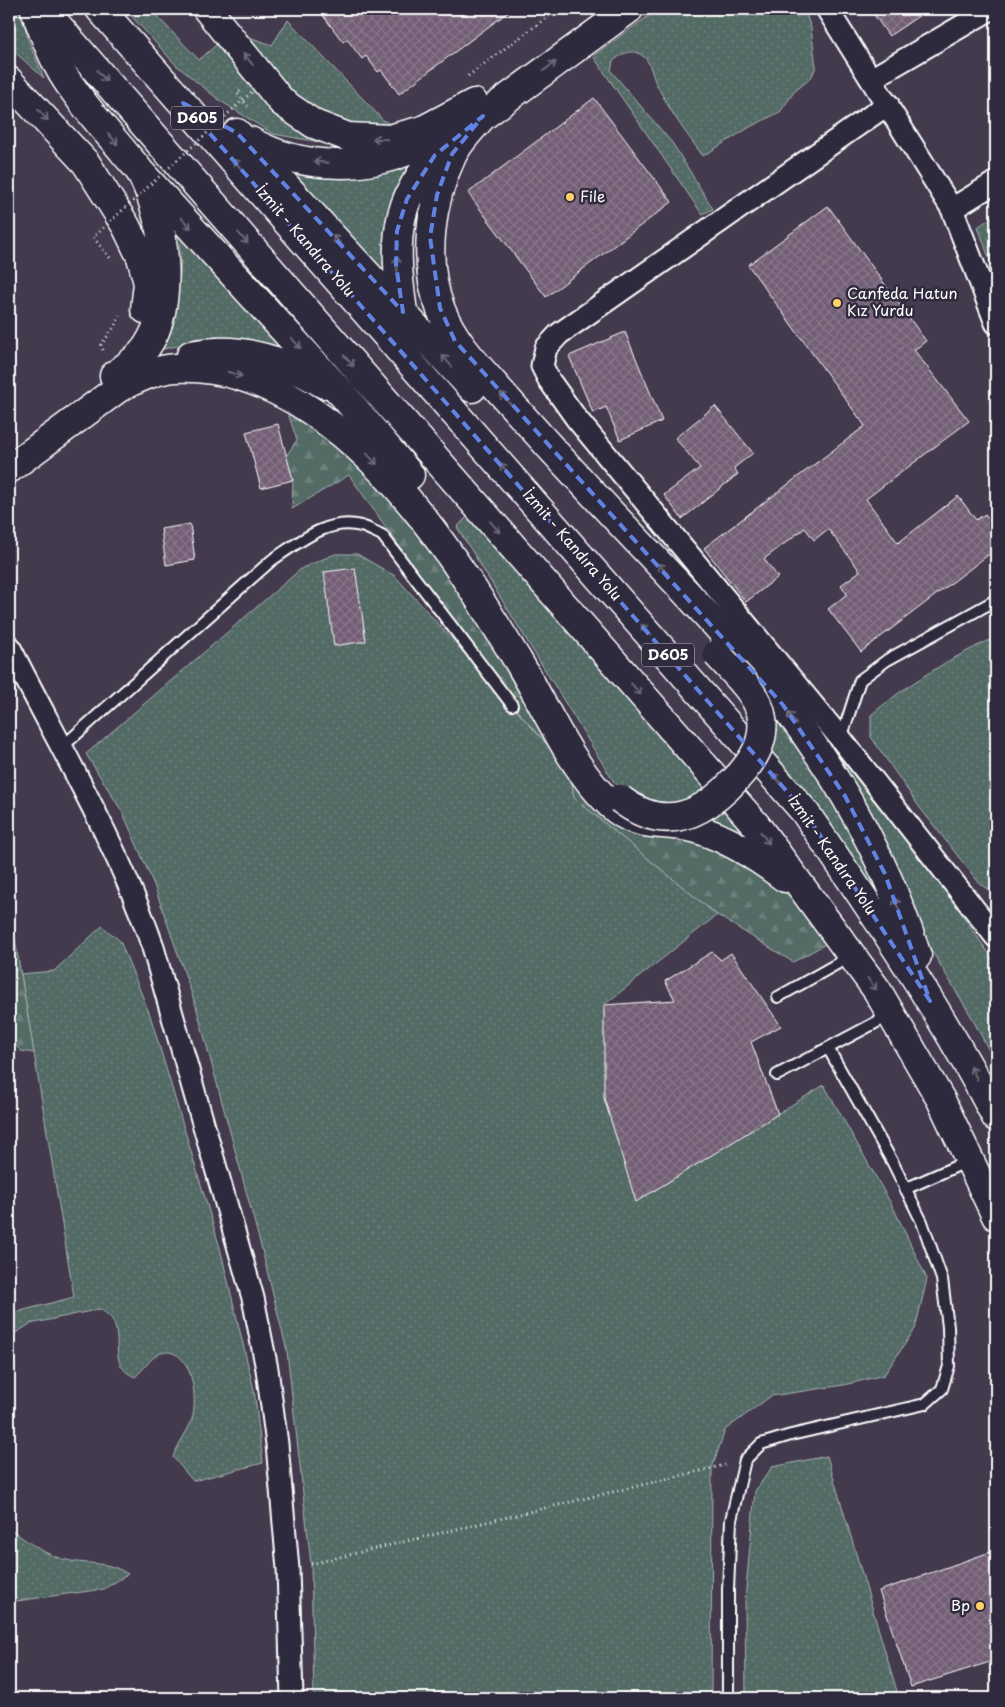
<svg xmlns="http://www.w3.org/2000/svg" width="1005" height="1707" font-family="'Playpen Sans',sans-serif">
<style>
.grass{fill:url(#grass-dots);stroke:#a9b4b2}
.forest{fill:url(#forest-firs);stroke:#a9b4b2}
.building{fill:url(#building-cross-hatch);stroke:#fff}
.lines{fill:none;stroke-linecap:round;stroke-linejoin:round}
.service-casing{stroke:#fff;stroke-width:14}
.minor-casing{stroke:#fff;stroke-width:25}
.secondary-casing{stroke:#fff;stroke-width:31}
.primary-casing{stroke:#fff;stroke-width:31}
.trunk-casing{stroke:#fff;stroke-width:31}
.path{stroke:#fff;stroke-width:3;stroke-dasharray:1 4;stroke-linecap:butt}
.service{stroke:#2f2a3d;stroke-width:10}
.minor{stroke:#2f2a3d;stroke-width:21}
.secondary{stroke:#2f2a3d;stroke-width:28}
.primary{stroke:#2f2a3d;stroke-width:28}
.trunk{stroke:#2f2a3d;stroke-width:28}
.trunk-bridge-casing{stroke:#fff;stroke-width:31;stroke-linecap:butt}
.path-bridge{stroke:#fff;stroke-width:3;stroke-dasharray:1 4;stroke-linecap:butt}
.trunk-bridge{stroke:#2f2a3d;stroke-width:28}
.oneway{stroke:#6d6a77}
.marked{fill:none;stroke:#6183e4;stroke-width:4;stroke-dasharray:10 6;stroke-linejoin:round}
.poi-dot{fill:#ffd166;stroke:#2f2a3d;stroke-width:2}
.labels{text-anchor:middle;stroke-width:5;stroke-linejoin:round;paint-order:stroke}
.shield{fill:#2f2a3d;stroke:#c1bfc5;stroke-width:1}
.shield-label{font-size:14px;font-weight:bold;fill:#fff}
.poi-label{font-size:15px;fill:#fff;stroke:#2f2a3d;text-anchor:start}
.street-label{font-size:15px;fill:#fff;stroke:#2f2a3d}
</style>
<defs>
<pattern id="grass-dots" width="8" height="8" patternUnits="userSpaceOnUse" patternTransform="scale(1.25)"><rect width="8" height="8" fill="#536a65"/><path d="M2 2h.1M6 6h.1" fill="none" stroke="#6d807c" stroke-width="1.8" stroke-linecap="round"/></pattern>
<pattern id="forest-firs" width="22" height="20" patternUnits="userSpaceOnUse" patternTransform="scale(1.25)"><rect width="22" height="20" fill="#536a65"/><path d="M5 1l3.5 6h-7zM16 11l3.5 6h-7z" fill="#6d807c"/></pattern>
<pattern id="building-cross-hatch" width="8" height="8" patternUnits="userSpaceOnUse" patternTransform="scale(1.25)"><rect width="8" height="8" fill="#735e75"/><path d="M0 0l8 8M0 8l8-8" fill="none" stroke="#88768a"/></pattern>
</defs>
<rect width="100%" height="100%" fill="#433a4e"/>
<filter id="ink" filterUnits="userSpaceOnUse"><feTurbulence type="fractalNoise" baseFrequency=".02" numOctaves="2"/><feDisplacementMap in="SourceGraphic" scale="10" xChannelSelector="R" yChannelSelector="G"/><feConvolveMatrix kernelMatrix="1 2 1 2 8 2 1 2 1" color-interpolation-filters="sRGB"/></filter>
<g filter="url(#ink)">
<path class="grass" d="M9,9H18L21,12L29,42L44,78L9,47Z
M125,9H150L199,60L232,31L272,45L288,20L383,120L397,128L325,143L273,134L219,100L176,65Z
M603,9H625L427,149L388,285L275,165L310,171L478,104Z
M658,9H804L811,28L816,67L811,78L794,92L780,112L750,127L703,156C685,132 668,109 655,81C651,71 650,58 638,53C628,49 620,56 613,61L611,71L673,144L713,209L702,214L593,56Z
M166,210L305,361L186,344L154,351C171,317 187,278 178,239C176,229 170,220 166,210Z
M996,214V278L978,227Z
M469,515L714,793L659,808L627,793L614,782L457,527Z
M335,554H357L395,576L570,770L574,798L717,915L604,1005L636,1201L824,1085L894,1209L927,1279L915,1329L884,1375L844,1385L771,1396L725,1430L712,1468L711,1698H314L311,1564L287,1351L262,1250L196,1006L154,885L123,813L86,754L302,568Z
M996,637V895L980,884L920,808L871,737V715C907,684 952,657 996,637Z
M791,696L950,897L996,964V1064L971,1016L918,928Z
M768,703L839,801L878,876L885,907L768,751Z
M722,801L772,861L700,814Z
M102,926L120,941L150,1015L220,1248L254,1390L263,1463L193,1481L173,1457C177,1446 190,1427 192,1419C198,1400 193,1349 164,1352C153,1353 144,1370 135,1377C107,1365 124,1341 112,1319C109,1315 104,1312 100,1309L30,1324L9,1337V1314L74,1297L21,974L54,971Z
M827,1456L899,1698H746L745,1600L755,1491L772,1467Z
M9,1528C28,1542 47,1557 71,1561C94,1565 107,1561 128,1574L104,1589L9,1602Z"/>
<path class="forest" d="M192,373H219L290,402L352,446L367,460L435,552L589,788L609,809L624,820L638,826L679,830L702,836L754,862L804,899L831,941L793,962L717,915L574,798L570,770L512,705L349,475L292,509L293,480L286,456L297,440L285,405L216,376L201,384Z
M9,903L34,1053L21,1051L14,1044L9,1012Z"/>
<path class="building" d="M318,9H512L399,94L381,70L378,72L366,56L362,59L347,39L343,42Z
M870,9H929L889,36Z
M594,98L672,202L546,297L468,193Z
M828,206L926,341L914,350L969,421L866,499L898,543L958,496L976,520L985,514L996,529V549L861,652L828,609L847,594L841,585L860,571L828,529L814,540L805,528L764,559L778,577L746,602L704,548L865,426L748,265Z
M625,332L662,421L620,440L606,407L593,413L569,356Z
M715,406L753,453L734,468L738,474L682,519L664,495L700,468L675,438Z
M278,424L293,480L261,488L246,432Z
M190,524L195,560L166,565L161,529Z
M355,568L366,641L334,646L324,572Z
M712,952L721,960L731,953L781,1026L751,1042L778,1114L636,1202L604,1098V1005L675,1000L665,981Z
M996,1550V1660L911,1687L879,1591Z"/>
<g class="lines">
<g class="service-casing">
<path id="service" d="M841,739L860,680L887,660L996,600
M62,747L272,560C298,543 328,517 361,526C368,528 375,532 382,535L512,705
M778,997L851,956
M777,1075L890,1015
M905,1189L968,1161
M728,1698V1590L731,1520L745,1460L761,1444L791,1435L925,1404L942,1389L949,1366L948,1327L942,1279L922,1222L893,1163L828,1048"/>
</g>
<g class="minor-casing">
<path id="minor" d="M827,9L952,209L996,323
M871,79L991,9
M888,104L559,334L546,348L542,366L549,380L576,418L841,739L996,937
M952,209L996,182
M9,646C59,745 115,839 152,944L253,1298L267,1369L277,1444L288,1569L292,1698"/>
</g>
<g class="secondary-casing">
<path id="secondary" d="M9,469L120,387"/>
</g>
<g class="primary-casing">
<path id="primary" d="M483,116L629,9"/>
</g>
<g class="trunk-casing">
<path id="trunk" d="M43,9L756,825L877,990L941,1100L996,1216
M100,9L804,811C872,910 940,1009 996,1117
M207,9L282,102L314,124L348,137L389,139L423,130L474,103
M35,10C45,37 55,66 73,89C88,111 106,131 123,151C129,159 138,167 142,175C166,222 178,312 141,354C133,362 122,369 114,376
M9,81L86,163L126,226L141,257L148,283L145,309
M483,116C472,128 459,141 452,156C430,202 422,262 441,310C454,342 476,364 498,389C526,421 554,452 584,484C650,556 722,626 783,704C841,779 888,866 917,956
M237,133L472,388
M250,141C301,170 369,172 422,144
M142,174L343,395L410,475
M403,312C392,236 393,189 457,137
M191,355C238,345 284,360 324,384
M120,387C137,379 156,369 176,368C221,366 260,380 299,403C398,464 458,564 518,661C547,709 569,765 610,804C640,833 669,818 703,831C732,841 760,859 785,878"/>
</g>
<path class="path" d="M468,76L558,9
M240,91L237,93L248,106
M100,231L93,237L110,258
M103,350L101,345L115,326L120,315
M311,1564L725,1465"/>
<use href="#service" class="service"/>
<use href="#minor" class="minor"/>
<use href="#secondary" class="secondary"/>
<use href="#primary" class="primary"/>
<use href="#trunk" class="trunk"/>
<g class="trunk-bridge-casing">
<path id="trunk-bridge" d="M620,799C664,833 702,816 736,779C752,762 765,743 762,719C760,695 732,671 717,654"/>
</g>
<path class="path-bridge" d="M103,228L254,90"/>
<use href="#trunk-bridge" class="trunk-bridge"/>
</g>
<defs><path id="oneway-shaft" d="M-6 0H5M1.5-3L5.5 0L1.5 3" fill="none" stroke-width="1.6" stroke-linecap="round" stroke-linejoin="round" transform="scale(1.25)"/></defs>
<g class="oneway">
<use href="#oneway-shaft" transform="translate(248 59) rotate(-129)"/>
<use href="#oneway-shaft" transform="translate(550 66) rotate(-36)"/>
<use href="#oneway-shaft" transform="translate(102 76) rotate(49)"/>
<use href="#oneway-shaft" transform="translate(43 115) rotate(47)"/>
<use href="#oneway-shaft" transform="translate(113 139) rotate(51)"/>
<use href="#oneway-shaft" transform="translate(380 139) rotate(-178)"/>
<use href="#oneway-shaft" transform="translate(321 162) rotate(-175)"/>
<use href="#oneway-shaft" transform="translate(238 165) rotate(-131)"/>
<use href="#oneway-shaft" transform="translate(186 223) rotate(48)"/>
<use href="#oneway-shaft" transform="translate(243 238) rotate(49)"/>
<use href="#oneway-shaft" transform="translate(338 241) rotate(-133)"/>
<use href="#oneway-shaft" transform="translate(397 264) rotate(-93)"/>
<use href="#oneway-shaft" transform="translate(296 343) rotate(48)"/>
<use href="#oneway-shaft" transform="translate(349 361) rotate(49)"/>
<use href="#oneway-shaft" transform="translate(447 361) rotate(-132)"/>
<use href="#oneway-shaft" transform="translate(235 374) rotate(17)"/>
<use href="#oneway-shaft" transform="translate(505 398) rotate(-131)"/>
<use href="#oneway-shaft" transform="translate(372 459) rotate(46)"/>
<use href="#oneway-shaft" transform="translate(505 469) rotate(-131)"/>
<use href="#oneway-shaft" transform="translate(495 527) rotate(49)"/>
<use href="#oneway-shaft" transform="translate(663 569) rotate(-133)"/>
<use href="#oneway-shaft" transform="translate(646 630) rotate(-131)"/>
<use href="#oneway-shaft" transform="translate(636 689) rotate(49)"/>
<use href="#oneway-shaft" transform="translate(792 718) rotate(-124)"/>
<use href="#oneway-shaft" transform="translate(777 779) rotate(-131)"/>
<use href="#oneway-shaft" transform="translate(765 838) rotate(54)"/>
<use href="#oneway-shaft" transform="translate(897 905) rotate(-111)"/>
<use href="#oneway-shaft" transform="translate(872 984) rotate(54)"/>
<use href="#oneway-shaft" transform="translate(974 1073) rotate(-117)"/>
</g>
</g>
<path class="marked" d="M183,103L237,133L403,312L396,265L397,231L407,199L435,155L483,116L452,154L437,195L430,237L440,308L455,341L783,705L845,796L885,874L930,1001L804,811Z"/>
<g class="poi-dot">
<circle cx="570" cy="197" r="5"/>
<circle cx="837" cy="303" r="5"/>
<circle cx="980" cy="1606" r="5"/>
</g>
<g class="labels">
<g class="shield">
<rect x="171" y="106.5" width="52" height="23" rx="4"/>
<rect x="642" y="643.5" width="52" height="23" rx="4"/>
</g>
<g class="shield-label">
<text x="197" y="123">D605</text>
<text x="668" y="660">D605</text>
</g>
<g class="poi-label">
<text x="580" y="202">File</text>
<text x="847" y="299">Canfeda Hatun<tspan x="847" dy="17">Kız Yurdu</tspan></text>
<text x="970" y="1611" text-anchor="end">Bp</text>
</g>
<g class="street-label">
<text transform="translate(305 241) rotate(49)" y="5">İzmit - Kandıra Yolu</text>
<text transform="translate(572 545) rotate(49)" y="5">İzmit - Kandıra Yolu</text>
<text transform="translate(832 855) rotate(55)" y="5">İzmit - Kandıra Yolu</text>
</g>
</g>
<rect width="1005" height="1707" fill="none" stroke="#2f2a3d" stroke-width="30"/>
<rect x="15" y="15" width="975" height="1677" fill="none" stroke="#fff" stroke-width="2" filter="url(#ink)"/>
</svg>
